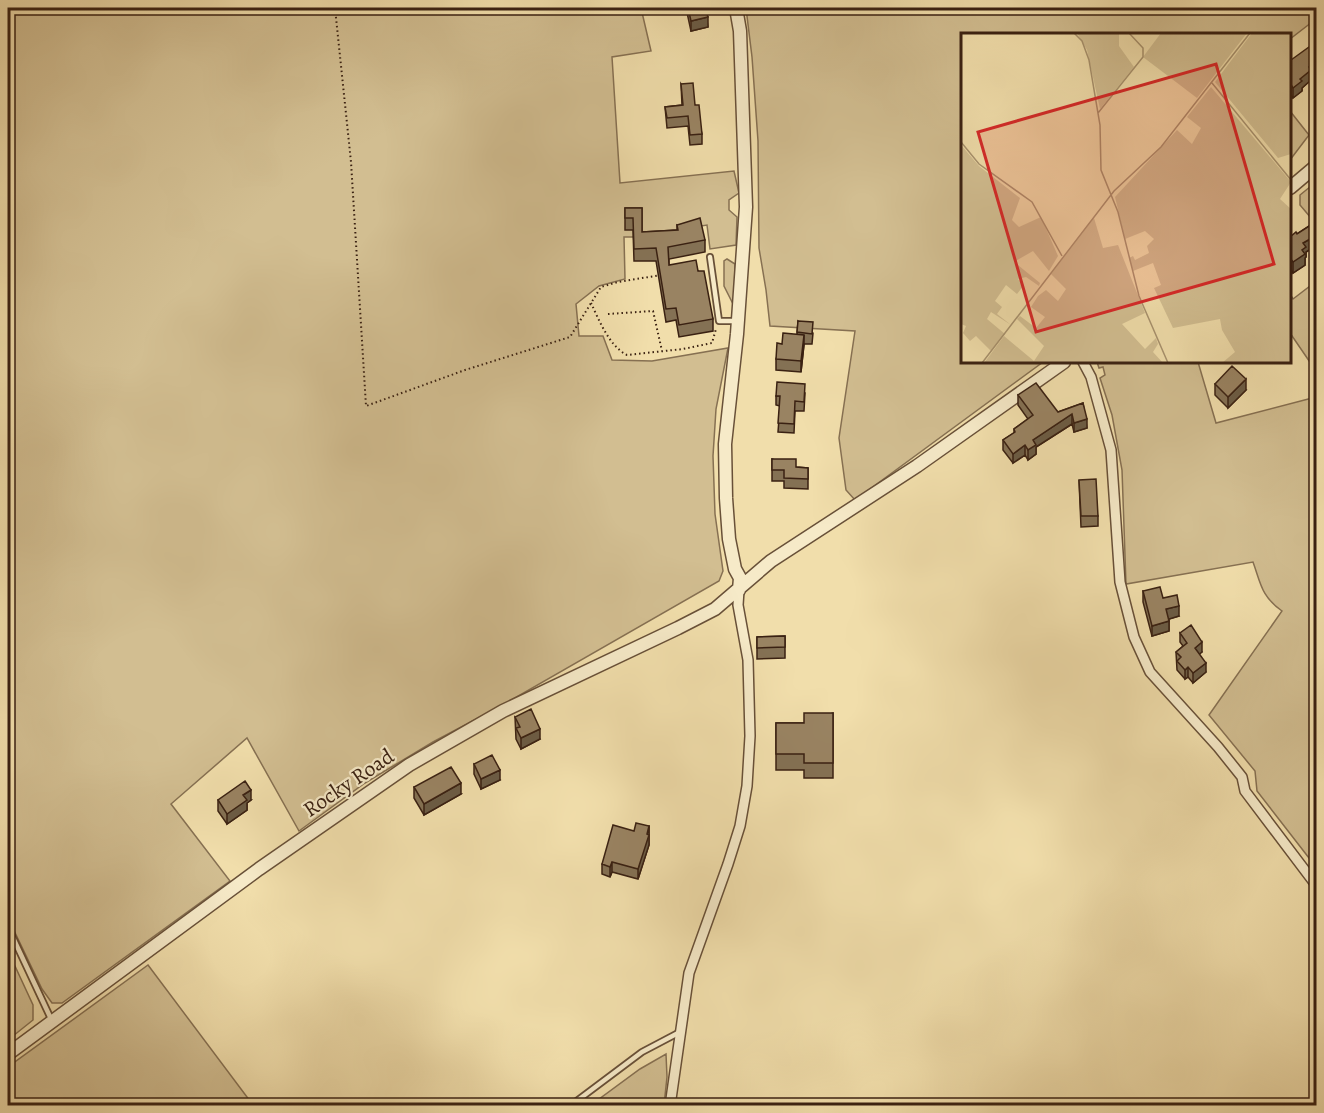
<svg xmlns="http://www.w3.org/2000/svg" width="1324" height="1113" font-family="Alegreya,serif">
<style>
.green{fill:#d2be91;stroke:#867052;stroke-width:1.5}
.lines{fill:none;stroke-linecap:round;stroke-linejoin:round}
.service-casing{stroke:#685038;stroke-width:8}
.minor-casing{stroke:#685038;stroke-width:12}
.tertiary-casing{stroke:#685038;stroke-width:15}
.path{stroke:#3a2112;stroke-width:2;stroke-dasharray:1.5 3;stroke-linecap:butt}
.service{stroke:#f6eac8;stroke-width:4.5}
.minor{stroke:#f6eac8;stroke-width:9}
.tertiary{stroke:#f6eac8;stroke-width:12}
.wall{fill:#847154;stroke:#3a2112;stroke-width:1.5}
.shaded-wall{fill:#6b5c45;stroke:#3a2112;stroke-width:1.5}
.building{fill:#998362;stroke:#3a2112;stroke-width:1.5}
.labels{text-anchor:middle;stroke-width:4.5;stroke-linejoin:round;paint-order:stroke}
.street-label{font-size:22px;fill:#3a2112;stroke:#f6eac8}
.inset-road{fill:none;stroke:#a8926e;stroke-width:1.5}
.view{fill:#d62828;fill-opacity:0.15;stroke:#d62828;stroke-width:3}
.inset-edge{fill:none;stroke:#3a2112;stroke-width:3}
</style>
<rect width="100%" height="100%" fill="#f1deab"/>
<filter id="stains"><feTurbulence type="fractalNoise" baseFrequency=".00333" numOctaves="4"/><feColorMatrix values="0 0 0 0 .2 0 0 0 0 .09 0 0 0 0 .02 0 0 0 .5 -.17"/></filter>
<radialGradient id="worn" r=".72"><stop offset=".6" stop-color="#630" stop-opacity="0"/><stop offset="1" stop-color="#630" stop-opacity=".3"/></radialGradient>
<path class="green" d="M8,8H641L651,51L612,57L620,183L734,171L739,193L729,200V210L737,217L736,245L710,249L707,225L670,231L669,237H624L625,279L599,286L576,304L579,336H603L612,360L652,361L728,348L716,409L713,456L715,514L723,571L719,581L499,707L433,742L365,783L299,831L247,738L171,804L230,881L62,1003H52L42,989L8,918Z
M746,8H1316V19L1290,39V34H962V362H1043L855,500L846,490L839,438L855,331L770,326L766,290L759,248L758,141L752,57Z
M1290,111L1309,135L1290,160Z
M1316,182V218H1311L1300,205V195Z
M727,259L735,264L734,306L724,286V261Z
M1314,283L1316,285V371L1290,333V294L1293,299Z
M1097,362H1198L1216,423L1316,397V867L1257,791L1255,771L1209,715L1282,611C1261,596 1261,584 1253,562L1126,584L1122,470L1112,415L1100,378L1105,375L1103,367L1099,368Z
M8,951L33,1005V1020L8,1040Z
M148,965L253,1105H8V1067Z
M666,1054L667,1077L664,1105H591L640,1069Z"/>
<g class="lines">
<g class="service-casing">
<path id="service" d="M710,257L719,321H736
M8,927L52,1021
M570,1106L642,1052L680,1032"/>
</g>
<g class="minor-casing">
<path id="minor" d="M1083,362L1091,377L1111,450L1120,582L1134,637L1150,672L1218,747L1242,777L1245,791L1316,885
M670,1106L689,973L728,864L740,826L747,786L750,736L748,660L738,605L739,590"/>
</g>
<g class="tertiary-casing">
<path id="tertiary" d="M736,8L740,31L746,207L737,334L725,444L726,498L729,539L735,569L740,578L739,590
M1290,188L1316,166
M8,1054L259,869L409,765L503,711L678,628L715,609L771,561L917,466L1064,362"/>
</g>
<path class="path" d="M335,8L351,162L366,406L465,370L570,337L601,287L618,282L661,275
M591,303C599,320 609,346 627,355L683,349L712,343L716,329
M608,314L653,311L662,351"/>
<use href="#service" class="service"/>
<use href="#minor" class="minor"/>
<use href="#tertiary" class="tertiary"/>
</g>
<path class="wall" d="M686,8H705L708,27L691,31Z
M1317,57V72L1311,76V80L1302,88V91L1293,98L1290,93V58L1291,60Z
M681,84L695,105L702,134V144L690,145L688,126L667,128L665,107L682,105Z
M625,208H642V232L677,230V225L705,240V252L669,259V265L698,271L713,319V331L679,337L676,320L666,322L656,261H634L633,230H625Z
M1317,221V245L1306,252V257L1305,258V265L1293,273L1290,268V237L1297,234Z
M798,321L813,333L812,344H804L801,372L776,370V359L782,344L797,334Z
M1215,384L1246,390L1228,408L1215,395Z
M805,393L804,411H795L794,433L778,432L780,406L776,405V396Z
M1018,395L1058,412L1083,403L1087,428L1074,432L1072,424L1036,447V454L1028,460L1025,455L1013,463L1003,450V440L1014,433V429L1028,419L1018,405Z
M772,459L796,467L808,468V489L784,488V481H772Z
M1079,480L1098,516V526L1081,527Z
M1143,591L1163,598L1179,616L1169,619V631L1152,636L1143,602Z
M1180,633L1202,652L1199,654L1206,672L1193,683L1188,677L1185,679L1177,670L1176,652L1183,646L1180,642Z
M785,636V658L757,659V637Z
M833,713V778H804V770H776V723H804Z
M515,717L540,739L521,749L516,739Z
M474,764L500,780L481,789L474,774Z
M414,787L461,794L424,815L414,798Z
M218,800H251L247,803V810L227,824L218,811Z
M649,826V845L638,879L612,872L610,877L602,874V864L634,831Z"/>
<path class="shaded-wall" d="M708,17V27L691,31V21Z
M1317,62V72L1311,76V80L1302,88V91L1293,98V88L1309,67Z
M1317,235V245L1306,252V257L1305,258V265L1293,273V262L1302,250L1303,243Z
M804,335V345L801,372V361Z
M1246,379V390L1228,408V397Z
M1072,414V424L1036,447V454L1028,460V450L1033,440Z
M1087,419V428L1074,432V423Z
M1025,445V455L1013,463V454Z
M1179,606V616L1166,620V609Z
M1169,621V631L1152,636V626Z
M1202,642V652L1195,658V648Z
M1206,663V672L1193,683V673Z
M1188,667V677L1185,679V670Z
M540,729V739L521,749V738Z
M500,770V780L481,789V779Z
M461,783V794L424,815V804Z
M251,790V800L247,803V810L227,824V814L243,795Z
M649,826V845L638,879V869Z
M612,862V872L610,877V867Z"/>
<path class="building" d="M688,8H705L708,17L691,21Z
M1309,47L1317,57V62L1309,67L1311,70L1300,79L1302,81L1293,88L1290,83V58L1291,60Z
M693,83L695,105H699L702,134L690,135L688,116L667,118L665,107L683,105L681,84Z
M625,208H642V232L678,230L677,225L700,218L705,240L668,247L669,265L696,260L698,271H704L713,319L679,325L676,308L666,309L656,248L634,249L633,218H625Z
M1317,221V235L1303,243L1306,247L1302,250L1305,254L1293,262L1290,258V237L1296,232L1297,234Z
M798,321L813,322L812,334L797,332Z
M783,333L804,335L801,361L776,359L777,343L782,344Z
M1232,366L1246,379L1228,397L1215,384Z
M777,382L805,384L804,402L795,401L794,424L778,423L780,396H776Z
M1036,383L1058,412L1083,403L1087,419L1074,423L1072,414L1033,440L1036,445L1028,450L1025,445L1013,454L1003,440L1015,432L1014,429L1033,415L1018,395Z
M772,459H796V467L808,468V479L784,478V470H772Z
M1096,479L1098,516H1081L1079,480Z
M1160,587L1163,598L1177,595L1179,606L1166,609L1169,621L1152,626L1143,591Z
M1191,625L1202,642L1195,648L1206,663L1193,673L1188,667L1185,670L1177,661L1181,657L1176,652L1187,643L1180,633Z
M785,636V647L757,648V637Z
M531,709L540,729L521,738L516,728L520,727L515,717Z
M804,713H833V763H804V754H776V723H804Z
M492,755L500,770L481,779L474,764Z
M451,767L461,783L424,804L414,787Z
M245,781L251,790L243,795L247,800L227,814L218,800Z
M636,823L649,826L647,834L649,835L638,869L612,862L610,867L602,864L613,825L634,831Z"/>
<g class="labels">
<g class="street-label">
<text transform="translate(348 782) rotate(-34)" y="8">Rocky Road</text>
</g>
</g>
<g transform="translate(961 33)">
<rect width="330" height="330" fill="#f1deab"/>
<path d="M116,0H158V13L173,34L139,76L126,17ZM200,0H286L236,65L182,24ZM291,0H330V121L317,125L254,49ZM250,54L330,149L319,166L330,176V330H261L274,319L261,297L259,286L212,295L193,255L200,252L192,230L172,238L168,225L172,223L174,227L188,220L186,213L193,206L184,198L164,206L154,164L216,97L231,111L240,95L226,84ZM0,112L18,133L59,165L51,187L58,194L80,184L97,223L88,238L72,218L53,229L79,250L78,253L65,244L57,246L63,252L56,261L45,252L34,268L41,274L36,281L50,292L30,279L26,286L44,301L30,318L15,303L9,308L2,300L5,293L0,291ZM133,185L142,215L157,212L184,280L161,291L184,316L195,305L197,311L192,319L202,330H23L43,303L73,328L83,313L56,286L59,283L75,295L84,284L70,274L77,263L85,257L97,268L105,256L90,241Z" fill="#d2be91"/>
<path class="inset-road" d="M113,0L121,8L128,27L139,92L140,137L157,179L178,263L207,330M251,50L330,147M137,80L182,24V15L168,0M0,109L18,131L71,169L101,223M21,330L153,158L200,114L289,0"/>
<path class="view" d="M255,31L313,231L75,299L17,99Z"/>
<rect width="330" height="330" class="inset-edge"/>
</g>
<rect width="1324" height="1113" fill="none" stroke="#f1deab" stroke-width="30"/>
<rect x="9" y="9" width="1306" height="1095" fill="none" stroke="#3a2112" stroke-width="3"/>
<rect x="15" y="15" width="1294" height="1083" fill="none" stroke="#3a2112" stroke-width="1.5"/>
<rect width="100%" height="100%" filter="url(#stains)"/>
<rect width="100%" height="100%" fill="url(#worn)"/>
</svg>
